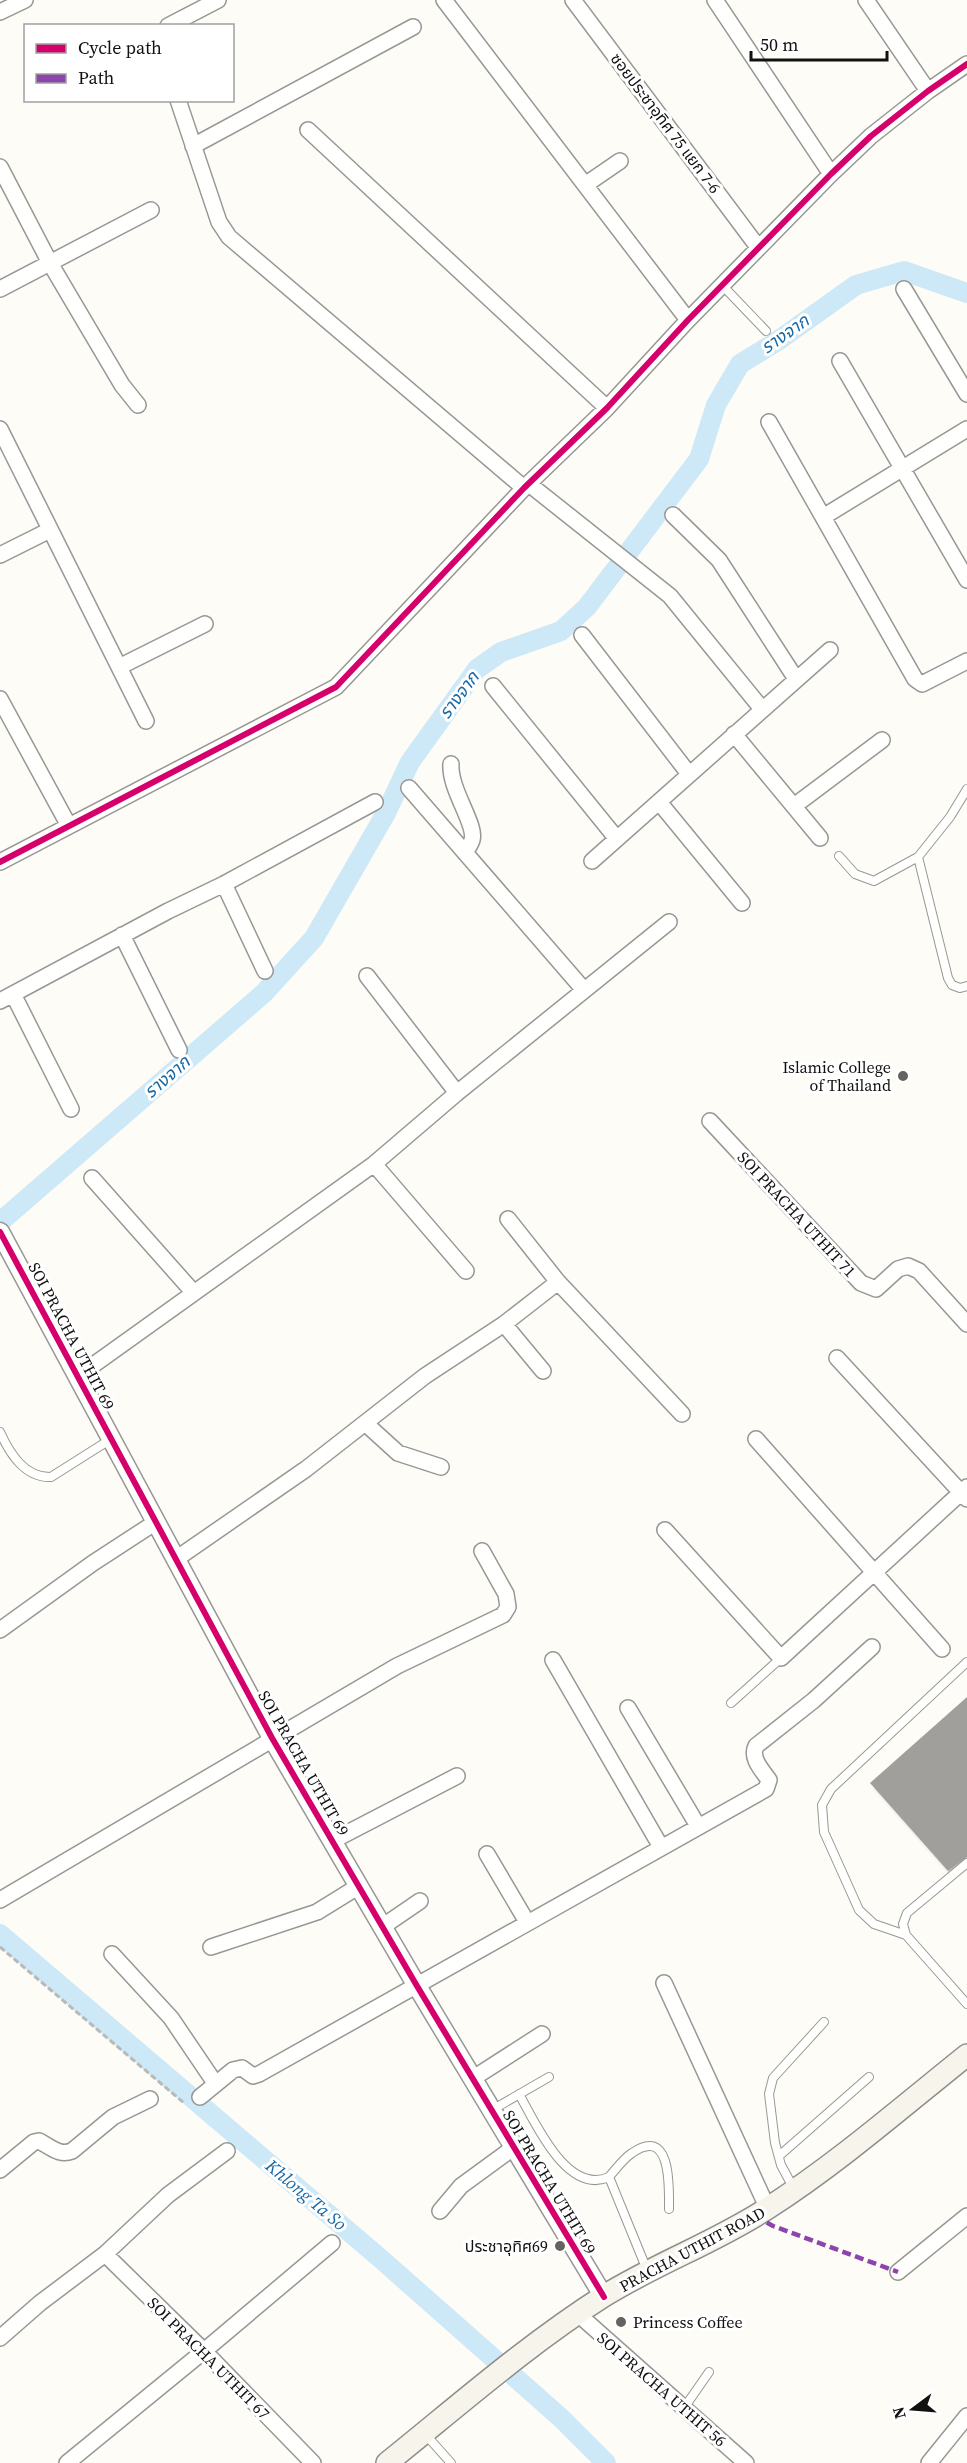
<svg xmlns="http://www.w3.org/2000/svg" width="967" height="2463" font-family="'Source Serif 4','Noto Sans Thai',serif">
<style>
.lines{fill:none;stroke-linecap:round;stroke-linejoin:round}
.canal{stroke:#cde8f7;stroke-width:20}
.building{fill:#a19f9c;filter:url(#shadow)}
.service-casing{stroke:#979795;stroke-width:10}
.minor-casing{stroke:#979795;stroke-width:18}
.tertiary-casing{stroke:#979795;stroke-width:21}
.secondary-casing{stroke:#8e8d8b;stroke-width:24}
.path{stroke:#b9b9b8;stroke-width:3;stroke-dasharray:6 3;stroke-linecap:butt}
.service{stroke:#fffffe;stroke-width:8}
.minor{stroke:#fffffe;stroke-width:15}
.tertiary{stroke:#fffffe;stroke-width:18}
.secondary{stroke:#f6f4eb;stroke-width:21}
.quiet{stroke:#8e44ad;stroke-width:4.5;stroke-dasharray:9 4.5;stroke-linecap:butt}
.cycleway-casing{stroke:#fff;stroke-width:10}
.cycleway{stroke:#d6006c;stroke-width:6}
.poi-dot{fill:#646362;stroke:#fff;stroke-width:2}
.labels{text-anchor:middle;stroke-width:6;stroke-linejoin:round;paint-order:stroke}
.street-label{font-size:16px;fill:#111;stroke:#fff}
.poi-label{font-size:16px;fill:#111;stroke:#fff;text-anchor:end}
.water-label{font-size:18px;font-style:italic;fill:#1768a6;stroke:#fff}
</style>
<defs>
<filter id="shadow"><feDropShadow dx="5.5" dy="5.5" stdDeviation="1.5" flood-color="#0004"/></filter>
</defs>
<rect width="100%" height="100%" fill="#fdfcf7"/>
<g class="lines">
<path class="canal" d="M0,1222L264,993L314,938L386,813L410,762L477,669L501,652L561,631L587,607L699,459L716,405L740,364L779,340L856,285L904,271L967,293
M0,1934L381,2259L561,2418L606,2463"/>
</g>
<path class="building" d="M967,1697V1857L948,1871L870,1783Z"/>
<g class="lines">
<g class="service-casing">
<path id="service" d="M722,285L766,331
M839,856L855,874L874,881L918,857L950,817L967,789
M918,857L948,978L952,985L960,988L967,986
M0,1432C10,1454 25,1478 51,1477L111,1439
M731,1703L781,1658
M967,1863L907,1913L903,1924L906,1935L967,2004
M906,1935L874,1924L859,1910L824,1832L822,1805L831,1789L967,1662
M519,2094C535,2122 567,2196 609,2177L647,2270
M492,2110L549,2077
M779,2156L869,2077
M609,2177C616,2169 623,2159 632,2153C672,2125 669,2188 669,2209
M794,2189L781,2165L775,2143L769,2094L773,2078L824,2022
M684,2408L709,2372
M426,2435L451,2463"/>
</g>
<g class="minor-casing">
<path id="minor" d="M444,0L688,320
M573,0L758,247
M715,0L831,174
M866,0L928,91
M0,12L25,0
M168,26L218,0
M178,100L219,222L229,237L524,488
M308,130L607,408
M193,146L413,27
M0,167L50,263L122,385L138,405
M585,185L620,161
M0,289L151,210
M904,289L967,394
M840,361L967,580
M769,422L915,679L922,684L967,661
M0,429L146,721
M529,484L670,596L762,709
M673,515L719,560L796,679
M823,517L967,429
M0,555L50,530
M582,635L689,774
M119,667L205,624
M493,686L617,839
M0,699L69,826
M734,734L820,838
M451,764C449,789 477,825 472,840C471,844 467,849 465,853
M409,788L584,990
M659,802L742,903
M794,806L882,740
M592,861L830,650
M0,862L336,687L524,488L607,408L688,320L831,174L871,136L928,91L967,64
M224,884L265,971
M122,935L179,1050
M367,976L457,1093
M13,994L71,1109
M0,1001L168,911L224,884L375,802
M710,1121L861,1283L876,1289L898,1269L908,1266L919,1271L967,1324
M374,1164L466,1271
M92,1178L194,1293
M508,1219L558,1282L682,1414
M504,1324L543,1371
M837,1358L967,1499
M78,1376L374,1164L457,1093L669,922
M365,1423L398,1453L441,1467
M756,1439L942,1649
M665,1530L781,1658L967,1487
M176,1559L306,1469L425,1376L504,1324L558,1282
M0,1630L93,1563L156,1522
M553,1660L661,1847
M628,1708L698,1826
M332,1841L457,1776
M487,1854L527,1922
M0,1900L397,1666L503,1615L508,1607L506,1594L482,1551
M382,1927L420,1901
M211,1947L317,1912L359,1886
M112,1954L171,2018L215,2083
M664,1983L768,2209
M472,2079L542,2034
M200,2097L233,2070L242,2068L253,2076L259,2074L766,1789L769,1780C762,1770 750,1758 756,1746L814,1700L872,1647
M0,2170L34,2142L39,2141C51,2147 59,2156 72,2151L113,2117L150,2099
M440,2211L461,2186L513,2148
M105,2254L204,2351L313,2463
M898,2272L967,2216
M578,2314L746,2463
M0,2338L40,2303L105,2254L168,2195L227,2151
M67,2463L204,2351L332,2243
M929,2463L967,2416"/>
</g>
<g class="tertiary-casing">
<path id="tertiary" d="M0,1232L272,1738L417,1986L604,2297"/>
</g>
<g class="secondary-casing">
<path id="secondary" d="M387,2463C458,2406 527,2345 604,2296C657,2263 716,2242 768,2208C838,2163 902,2107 967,2055"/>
</g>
<path class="path" d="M0,1947L184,2103"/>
<use href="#service" class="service"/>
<use href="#minor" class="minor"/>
<use href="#tertiary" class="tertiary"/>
<use href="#secondary" class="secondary"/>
<path class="quiet" d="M755,2216L773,2226L898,2272"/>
<g class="cycleway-casing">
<path id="cycleway" d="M0,862L336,687L524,488L607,408L688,320L831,174L871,136L928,91L967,64
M0,1232L272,1738L417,1986L604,2297"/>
</g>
<use href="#cycleway" class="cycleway"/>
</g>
<g class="poi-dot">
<circle cx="903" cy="1076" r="6"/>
<circle cx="560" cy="2246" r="6"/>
<circle cx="621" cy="2322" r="6"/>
</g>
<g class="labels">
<g class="street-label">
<text transform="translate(666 123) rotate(53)" y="6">ซอยประชาอุทิศ 75 แยก 7-6</text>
<text transform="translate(797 1214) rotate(47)" y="6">SOI PRACHA UTHIT 71</text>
<text transform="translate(72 1336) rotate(62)" y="6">SOI PRACHA UTHIT 69</text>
<text transform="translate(304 1763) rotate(60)" y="6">SOI PRACHA UTHIT 69</text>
<text transform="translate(550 2182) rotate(59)" y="6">SOI PRACHA UTHIT 69</text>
<text transform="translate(692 2249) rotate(-28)" y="6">PRACHA UTHIT ROAD</text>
<text transform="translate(209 2358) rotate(45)" y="6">SOI PRACHA UTHIT 67</text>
<text transform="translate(662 2389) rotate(41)" y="6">SOI PRACHA UTHIT 56</text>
</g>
<g class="poi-label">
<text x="891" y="1073">Islamic College<tspan x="891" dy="18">of Thailand</tspan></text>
<text x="548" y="2252">ประชาอุทิศ69</text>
<text x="633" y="2328" text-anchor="start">Princess Coffee</text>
</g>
<g class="water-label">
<text transform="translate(785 334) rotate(-35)" y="6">รางจาก</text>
<text transform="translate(459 695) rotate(-53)" y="6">รางจาก</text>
<text transform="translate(167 1077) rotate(-41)" y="6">รางจาก</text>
<text transform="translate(306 2195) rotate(40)" y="6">Khlong Ta So</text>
</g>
</g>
<rect x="24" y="24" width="210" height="78" fill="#ffffff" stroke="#a0a0a0" stroke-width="1.5"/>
<rect x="36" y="44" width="30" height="9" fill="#d6006c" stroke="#a0a0a0" stroke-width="1.5"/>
<text x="78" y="54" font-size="18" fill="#111111">Cycle path</text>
<rect x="36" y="74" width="30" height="9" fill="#8e44ad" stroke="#a0a0a0" stroke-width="1.5"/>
<text x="78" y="84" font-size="18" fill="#111111">Path</text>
<g transform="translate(913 2409) rotate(254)" stroke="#ffffff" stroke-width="4.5" paint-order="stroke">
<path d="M0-4.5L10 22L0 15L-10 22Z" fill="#111111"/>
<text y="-9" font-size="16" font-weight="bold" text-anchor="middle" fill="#111111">N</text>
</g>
<path d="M751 51v9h136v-9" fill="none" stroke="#111111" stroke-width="3"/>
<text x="760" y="51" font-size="18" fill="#111111" stroke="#ffffff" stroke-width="4.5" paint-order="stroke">50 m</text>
</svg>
